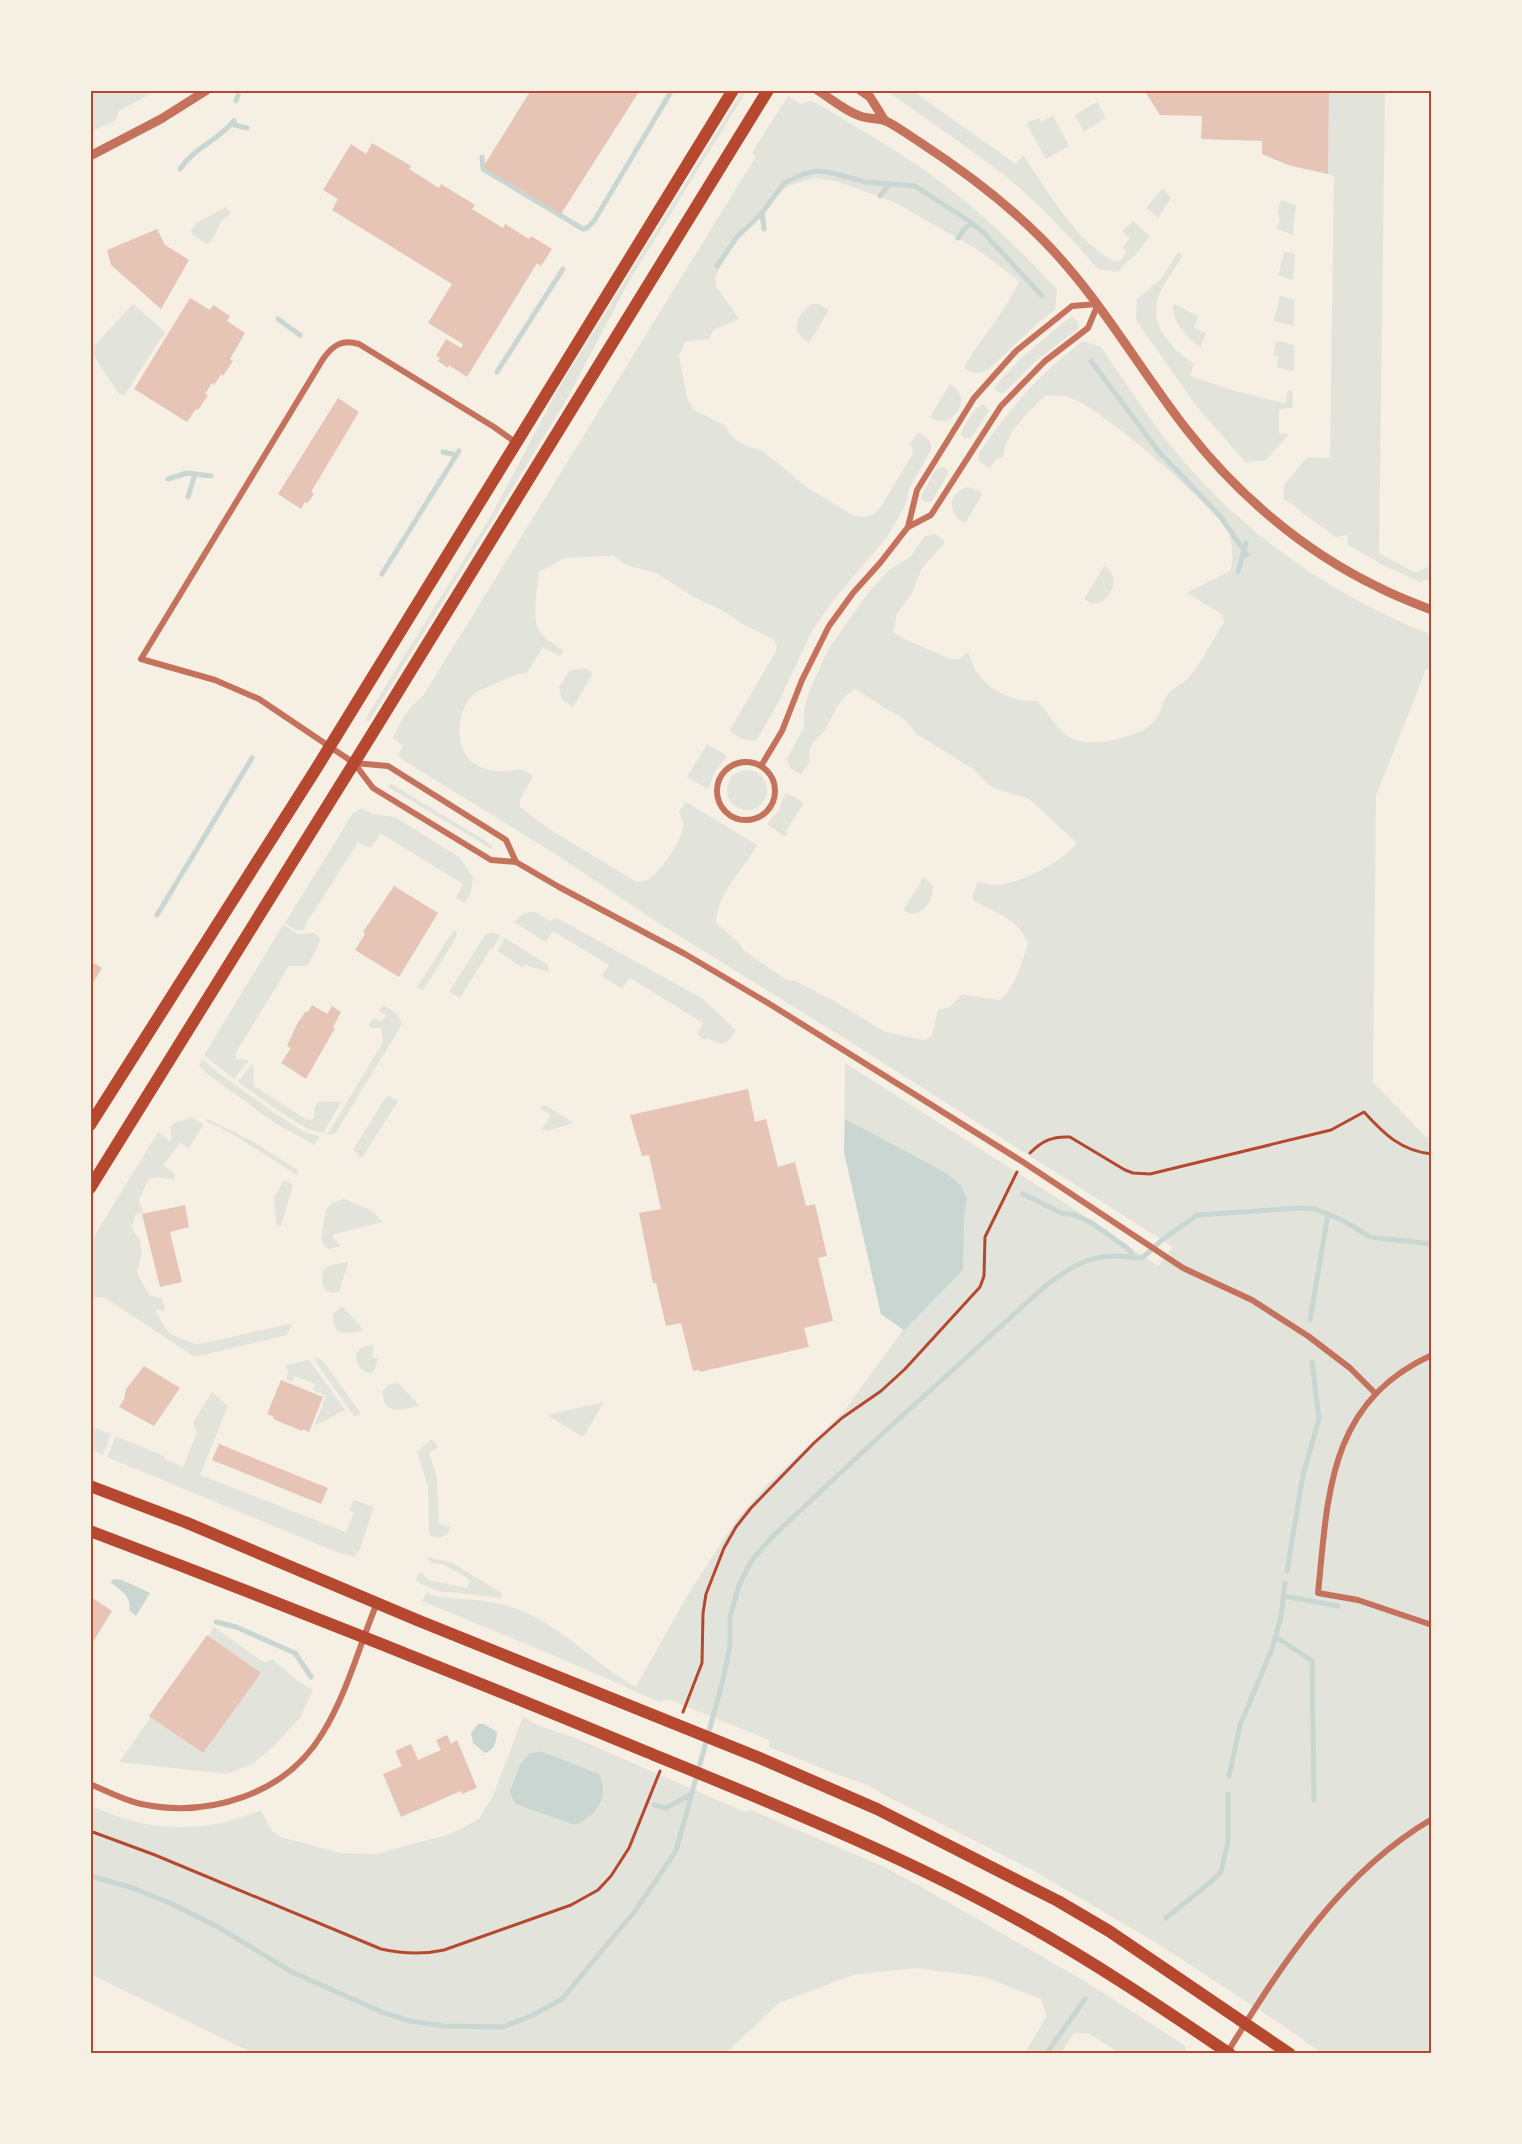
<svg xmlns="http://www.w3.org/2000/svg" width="1522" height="2144" font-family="Signika,sans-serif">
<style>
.green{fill:#e2e4dc}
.water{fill:#c9d6d2}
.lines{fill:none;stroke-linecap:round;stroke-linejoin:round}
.stream{stroke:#c9d6d2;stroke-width:5}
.building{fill:#e6c5b7}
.path{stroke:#b5482f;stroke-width:3}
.minor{stroke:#c5725c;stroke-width:6}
.tertiary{stroke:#c5725c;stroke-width:9}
.primary{stroke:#b5482f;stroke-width:12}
.neatline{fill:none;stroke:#b5482f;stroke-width:2}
</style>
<rect width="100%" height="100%" fill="#f6efe4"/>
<path class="green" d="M90,90H157L119,111L117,119L90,132Z
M743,90H747L628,283L567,399L370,720L366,721L367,716L491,516L557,391Z
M886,90H919L917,94L1016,164L1023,155C1046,188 1079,247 1117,262L1121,260L1127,252L1122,248L1130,238L1122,231L1133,221L1150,236L1136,254L1117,272L1098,269C1069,236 1039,203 1004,175C966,145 925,119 886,90Z
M1329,90H1385L1379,553L1416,573L1432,565V577L1420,582L1383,565L1348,545L1347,535L1335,537L1283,498L1284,485L1307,457L1330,458L1334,176L1328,174Z
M788,96L800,104L810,101L818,104C861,130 906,155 946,186C986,217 1022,252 1057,289L1055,310L1039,322L989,369C978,374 974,375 964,368C980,338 1005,313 1019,281L978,250L894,202L836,181L815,178L788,186L775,198L733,244L715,277L716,286L739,319L713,330L709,339L685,342L679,356L687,398L694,410L726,426L730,434L738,441L747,446L761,450L808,488L854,516L865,517L874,514L881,507L913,453L912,447L909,445L917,433H921L930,441L931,450L909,489L905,506L887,537L831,603L812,631L778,703L757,739C748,744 736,737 730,730L775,653L777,647L774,639L744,625L722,610L692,596L656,573L626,565L614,556L564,558L539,572C538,586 531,617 539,630C544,639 556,645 564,651L560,656L543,647L527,673C518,673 509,678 501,681C493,685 479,689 472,696C459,709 456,735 464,752C471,767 492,773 508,771C512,771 517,769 521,770C526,771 530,774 533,776L520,800V807L549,829L635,881C640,882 644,882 649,879C660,872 683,840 683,826C683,821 681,816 679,812L686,802L757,845C743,870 717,893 716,923L740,944L743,950L785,979L798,982L834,1001L885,1032L924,1040L932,1036L938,1010L950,1007L962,994L999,1000C1016,988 1022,962 1028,943C1015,915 997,915 973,900V894L978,882C984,883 991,885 997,885C1024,882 1060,863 1077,843L1029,799L996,789L989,785L973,769L917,734L903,718L888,710L855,689C837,700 836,711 826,728C818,742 806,741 810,762L801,774L790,768L787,759L804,727V710L808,694L829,648L868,593L889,570L910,557L925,536L935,534L945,541L944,544L922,568L911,595L896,615L895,628L892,631L904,639L950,659H959L968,652C971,659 973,668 978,674C991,692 1015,702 1037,701C1049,713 1056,730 1071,738C1090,749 1144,737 1156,719C1162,710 1163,698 1171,691C1175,686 1182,685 1186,680C1200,667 1212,640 1224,623L1223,616L1220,613L1187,593L1230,571C1234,560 1233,541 1227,530C1212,504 1101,408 1073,399C1064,396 1054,395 1046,395C1028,413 1006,431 1003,457L996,459L990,469L978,460L979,453C1010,408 1039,374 1083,341L1101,347C1127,385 1152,424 1181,458C1249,538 1335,597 1432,635V671L1426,669L1376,796L1373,1082L1426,1137L1432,1138V2054H1323L1282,2025L1155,1942L1029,1868L884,1795L868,1785L841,1776L769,1747V1740L668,1699L659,1702L567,1661L422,1601L427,1592L435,1596C462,1600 492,1599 517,1609C559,1624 596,1665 636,1687L687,1596L736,1520L765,1487L844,1411L903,1330L881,1314L844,1152L845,1063L1065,1203L1158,1266L1173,1247L849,1041L660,924L560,857L403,760L398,755L403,745L393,738C399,723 410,705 423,696L755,158L753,151Z
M1097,102L1106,118L1084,132L1075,115Z
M1053,116L1069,146L1046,159L1027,125L1028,122L1039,118L1041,122Z
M1163,188L1171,198L1158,218L1146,208Z
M1281,200L1296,205L1293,235L1277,229L1280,218L1277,213Z
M226,207L231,213L221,221L211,242L207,244L193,235L191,231L196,223Z
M1178,252L1182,255V257C1165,285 1143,306 1166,338C1174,349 1182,357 1194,363L1190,376L1235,391L1285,403L1288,390L1293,392L1292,408L1279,409V433L1289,434L1265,461H1251L1246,463L1197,407L1136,320L1137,299L1161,279Z
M1284,252L1295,254L1293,280L1278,276Z
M1280,296L1294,300V326L1274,321Z
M133,304L165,332L124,396L119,394L90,350Z
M812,304H819L829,310L809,343C790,332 795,315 812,304Z
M1174,304L1198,316L1194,328L1206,333L1201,347C1188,339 1170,320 1174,304Z
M1073,317L1079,323L1077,330L1038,359L1005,392L1002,394L995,390V386L1020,359L1069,318Z
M1280,341L1294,345V370L1291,371L1276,367L1279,356L1273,355L1276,342Z
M950,384C976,397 951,433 930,417Z
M983,404L989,411L971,438H964L961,433C966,424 973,408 983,404Z
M942,467L948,470V474L931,502L928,503L921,499L922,495L935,470Z
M969,487L981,492L982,495L966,522H963C946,511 949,491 969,487Z
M1104,566C1120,576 1114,591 1102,602L1092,604L1084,599Z
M584,668L593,673L573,707L562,700L559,687L569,671Z
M707,744L726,755V758L715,771L709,787L706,788L687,777Z
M727 790a20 20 0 1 1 40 0a20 20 0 1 1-40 0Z
M390,783L492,845V849L388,787Z
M787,793L804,803L785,832L788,834L784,836L767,824L779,810L785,794Z
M362,808L372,814L395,817L459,857L473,877C472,887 472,896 464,903L456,898L463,884L380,833L372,847H368L358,842L304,927L307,928C298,933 292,928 285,923L353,813Z
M924,877L933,886C933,898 928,907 918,913L911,914L903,910Z
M530,912H536L549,921L557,918L703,999L736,1030C727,1045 722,1047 707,1038L705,1040L697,1034L703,1023L630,978L622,989L602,976L609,965L553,931L546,941H544L514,922L523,914Z
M283,925L298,934C307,935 315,928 320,939L317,949L307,966H289L236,1052V1059L249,1060L234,1079L204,1055Z
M453,931H456L457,936L424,989L422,990L417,987Z
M492,932L500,935L493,949L491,948L460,998L449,992L485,935Z
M505,938L548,965L549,972L525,965L523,968L497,951Z
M383,1005L396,1013L401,1021V1026L335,1134L327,1135L383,1042L381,1028H371L369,1025L374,1018L382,1022L386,1015L379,1011Z
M202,1059L217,1072L276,1114L306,1133L320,1136L314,1145L272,1121L206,1073L199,1065Z
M253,1063L254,1086L307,1120L314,1119L315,1106L318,1102L342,1101L323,1133L308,1129L283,1114L238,1082Z
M387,1095L398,1101L362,1158L353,1150Z
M542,1105H545L574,1123L546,1131L542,1129L551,1115L541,1109Z
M190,1117L204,1124L189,1148L180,1143L163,1165L175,1174L174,1180L158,1177L149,1179L139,1199L143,1213L135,1215L133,1225H130L140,1241L142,1252L137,1273L149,1295L162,1299L165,1311L155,1309L164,1326L172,1335L196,1344L205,1343L293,1323L287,1335L195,1357L105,1298L90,1297V1243L158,1132L171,1142V1126L178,1121H183Z
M207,1119L252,1141L298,1170L297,1175L229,1132L206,1121Z
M284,1180L293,1185L281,1226H279L276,1223L274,1197Z
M344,1199L371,1210L383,1222L335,1234L332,1236L341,1246L329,1249L324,1246L321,1239L326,1210L332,1203Z
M348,1262L340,1290L334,1293L326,1291L322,1282L323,1270L330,1265Z
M341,1307H343L364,1330C347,1334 332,1338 333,1314Z
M374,1344L372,1357L378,1359L374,1371L369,1373C360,1370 356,1363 356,1354L361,1348Z
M317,1358L323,1361L360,1412L359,1415L354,1416L318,1365L315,1359Z
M309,1360L345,1410L314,1426L326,1396L313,1390L315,1384L295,1376L292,1382L286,1379L288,1371L285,1365Z
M398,1383L418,1404V1406C401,1410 382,1416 383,1390L390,1384Z
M212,1392L228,1406L200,1475L346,1532L354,1513L349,1510L354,1500L374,1507L360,1549L355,1557L339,1553L107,1457L116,1436L164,1456L165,1459L183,1467L197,1433L193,1422Z
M604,1402L583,1437L549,1416L551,1414Z
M90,1426L111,1434L103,1455L90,1450Z
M432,1439L438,1448L429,1452L437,1478L439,1524L450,1527L447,1535L439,1538L431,1536L429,1531L428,1486L417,1452Z
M426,1557L451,1562L503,1594L500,1598L453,1592C440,1594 428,1587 416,1581L418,1574L422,1573L428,1580L468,1588L469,1579L442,1564L431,1563Z
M214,1627L265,1663L272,1659C286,1670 297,1682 313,1690L300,1718L273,1747L255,1762L228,1774L119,1762L151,1717L203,1753L260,1674L208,1636Z
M523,1717L542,1727L573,1737L745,1812L751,1810L882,1866L918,1885L1086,1982L1184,2045L1188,2054H1121L1090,2034L1074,2033L1060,2054H1024L1047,2016L1041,1999L984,1977L915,1968L853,1975L779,2003L725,2054H255L90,1974V1805C145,1832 204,1835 261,1810L272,1831L281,1837L340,1853L376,1854L450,1834L478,1820L493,1796Z"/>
<path class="water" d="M845,1119L948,1174L960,1185L967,1198L964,1217L963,1270L904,1330L881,1314L844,1152Z
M114,1579L122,1580L150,1593L136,1616L129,1610C133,1597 119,1589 110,1582Z
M478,1724H484L497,1732C496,1742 495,1750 485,1753L473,1743L471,1733Z
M540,1751L599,1774C610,1797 597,1815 575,1825L516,1804L512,1798L510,1791L521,1763L529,1754Z"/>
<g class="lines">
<path class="stream" d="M236,101L238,95
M231,124L247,128
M482,157L483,169L583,229L587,228L594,221L672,90
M180,169C195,147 216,142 234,121
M880,196L889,185
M764,229L762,213L784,183L803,174L816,171L828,172L866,182L915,186L969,221L984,233L1042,296
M958,238L966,227L973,224
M717,266L737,237L762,213
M278,319L300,335
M1091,361L1159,452L1221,517L1247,555
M497,372L563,269
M443,452L456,455
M168,479L187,473L211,476
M188,497L195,474
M1238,572L1246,543
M382,574L459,451
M157,915L252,758
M1023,1194L1061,1213L1075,1215L1092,1223L1127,1248L1135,1258
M1310,1320L1328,1214
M1287,1571L1303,1475L1319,1419L1312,1362
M1284,1596L1338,1606
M216,1622L236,1627L295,1653L311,1677
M1276,1637L1312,1661L1314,1800
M1229,1776L1240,1725L1272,1649L1281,1617L1285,1583
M654,1805L666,1808L692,1794
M90,1876L133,1888L170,1903L218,1927L292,1972L384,2013L410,2021L443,2026L503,2027L533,2015L562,1999L635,1911L676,1851L722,1684L730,1646V1617L739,1585L752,1560L771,1538L869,1446L1044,1287C1065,1271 1086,1256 1113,1256C1123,1256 1133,1258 1142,1258L1162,1240L1197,1215L1301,1208L1315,1209L1328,1214L1344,1221L1370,1237L1432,1244
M1166,1918L1212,1881L1221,1872L1228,1842V1794
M1046,2054L1085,1999"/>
</g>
<path class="building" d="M531,90H640L561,214L483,167Z
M1144,90H1329L1328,174L1288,165L1262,154V141L1201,139L1202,116L1160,115Z
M372,143L411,166L409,169L439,188L441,184L475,205L472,209L503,228L505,224L529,239L531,236L552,249L541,266L537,263L467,377L449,365L448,368L438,361L440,358L436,356L446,339L461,348L463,344L428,323L452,284L332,210L338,199L323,190L351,144L366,154Z
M157,229L165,245L189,260L161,309L111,265L107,250Z
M190,298L210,310L213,305L230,316L227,321L245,333L230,359L233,361L223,376L221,374L214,385L212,383L205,394L208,395L198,410L196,409L187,422L134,389Z
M338,398L359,412L311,492L314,494L308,503L305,502L301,509L278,494Z
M394,886L438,913L399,977L355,950L365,934L363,932Z
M90,961L102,968L90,988Z
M312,1005L327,1014L332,1006L341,1012L333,1027L335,1028L306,1079L281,1063L291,1048L287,1046L297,1024L306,1011L308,1012Z
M748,1089L755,1122L766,1119L778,1167L795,1162L806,1206L815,1204L827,1256L818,1258L833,1321L804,1328L809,1347L700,1372L699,1370L693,1371L681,1323L666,1326L656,1283H653L639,1213L661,1209L649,1155L642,1156L630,1115Z
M185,1205L189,1227L170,1232L182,1282L160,1287L142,1214Z
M144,1366L180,1388L154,1426L119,1407L124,1399L126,1389Z
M281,1380L323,1397L309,1432L303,1429L302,1431L273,1419L274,1417L267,1414Z
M219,1444L328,1488L321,1504L212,1460Z
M90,1596L112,1611L90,1647Z
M207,1635L261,1673L203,1753L149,1716Z
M447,1735L451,1744L457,1740L477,1788L462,1794L461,1791L401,1817L383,1774L402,1766L395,1751L411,1744L418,1760L441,1750L436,1740Z"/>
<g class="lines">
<path class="path" d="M1030,1153C1042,1141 1052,1136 1070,1137L1125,1170L1133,1173L1150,1174L1331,1130L1364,1112C1384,1134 1401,1151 1432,1154
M683,1712L702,1663L703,1613L706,1594L724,1548L736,1527L751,1508L814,1443L842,1418L881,1391L905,1369L980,1287L984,1276L985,1237L1017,1172
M90,1831L155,1855L381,1949C403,1954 422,1955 444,1950L571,1905L598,1890L611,1876L629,1848L660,1771"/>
<path class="minor" d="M515,442L494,427L359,344C342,339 333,345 323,359L141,659L215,680L259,699L354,763L373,788L491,860L516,862L559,887L685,954L768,1003L1023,1162L1183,1268L1252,1300L1308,1336L1350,1368L1376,1394
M717 791a29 29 0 1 1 58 0a29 29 0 1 1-58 0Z
M354,763L388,766L506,840L516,862
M761,766L782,731L802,680L829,626L853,593L880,563L908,527L917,490L974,398L1016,351L1072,306L1098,304L1088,328L1045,361L1001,406L931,515L908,527
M1432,1355C1328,1402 1328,1495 1318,1593L1358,1600L1432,1625
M90,1784C107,1791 123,1800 141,1804C208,1818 285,1795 322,1734C347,1694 359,1646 377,1603
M1227,2053C1282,1964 1340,1873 1432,1819"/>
<path class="tertiary" d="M817,90C830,98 845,111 860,116C868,119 878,118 886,121C898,127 910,136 921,143C964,171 1005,202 1041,238C1099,296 1137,366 1187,430C1237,494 1303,551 1378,587C1395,596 1414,603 1432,610
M860,90L870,97L885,121
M90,156L161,119L207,90"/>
<path class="primary" d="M90,1125L316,769L733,90
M90,1188L372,734L768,90
M90,1486L185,1522L417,1620L762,1759L877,1809L1058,1901L1109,1931L1290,2054
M90,1531C275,1601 459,1674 642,1750C771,1803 901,1854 1022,1922C1094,1962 1162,2008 1230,2054"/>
</g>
<rect width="1522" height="2144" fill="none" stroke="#f6efe4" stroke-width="183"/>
<rect x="92" y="92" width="1338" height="1960" class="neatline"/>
</svg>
